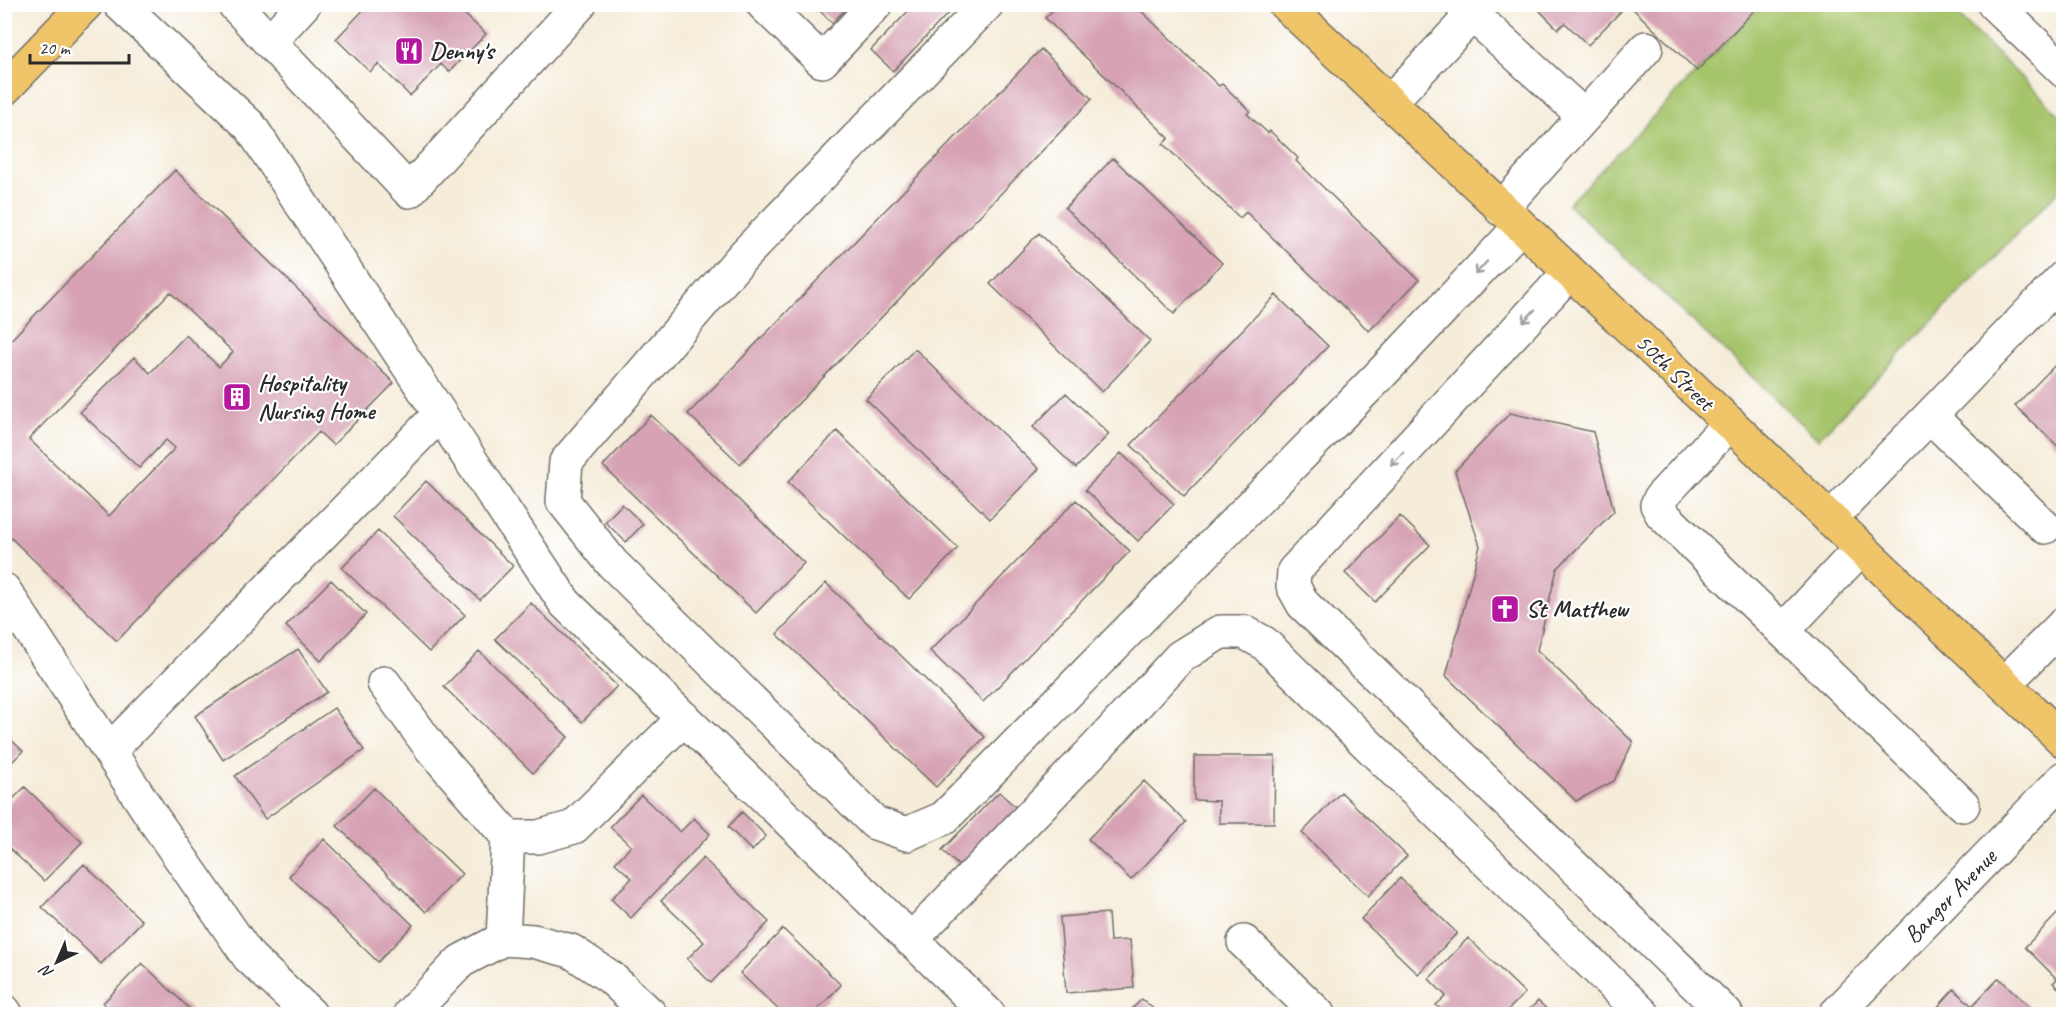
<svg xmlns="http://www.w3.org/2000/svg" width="2068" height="1019" font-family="Caveat,sans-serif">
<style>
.green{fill:#a6c46b;stroke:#68784b;stroke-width:1.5}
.building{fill:#d6a2b4;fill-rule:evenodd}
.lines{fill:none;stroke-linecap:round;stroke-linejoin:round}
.minor-casing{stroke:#726f68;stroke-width:36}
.major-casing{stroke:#726f68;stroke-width:36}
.minor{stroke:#fff;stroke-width:33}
.major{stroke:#f0c469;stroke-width:33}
.oneway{stroke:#a0a0a0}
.labels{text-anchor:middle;stroke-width:4.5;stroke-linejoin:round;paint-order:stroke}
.poi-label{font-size:24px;font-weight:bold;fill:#2b2b2b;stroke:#fff;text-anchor:start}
.street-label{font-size:24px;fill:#2b2b2b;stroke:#fff}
</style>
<rect width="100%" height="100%" fill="#fff"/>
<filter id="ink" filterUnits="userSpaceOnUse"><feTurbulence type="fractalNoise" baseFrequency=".0167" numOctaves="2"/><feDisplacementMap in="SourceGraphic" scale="12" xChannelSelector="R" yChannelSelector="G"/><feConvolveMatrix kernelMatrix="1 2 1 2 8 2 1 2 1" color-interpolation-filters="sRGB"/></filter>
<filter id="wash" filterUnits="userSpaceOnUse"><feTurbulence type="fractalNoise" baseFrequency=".008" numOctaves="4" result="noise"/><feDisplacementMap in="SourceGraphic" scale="24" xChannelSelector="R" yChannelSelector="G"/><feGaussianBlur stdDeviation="1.35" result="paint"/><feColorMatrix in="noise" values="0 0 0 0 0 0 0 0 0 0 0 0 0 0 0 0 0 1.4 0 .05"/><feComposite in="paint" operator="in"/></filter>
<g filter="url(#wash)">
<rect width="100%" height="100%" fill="#f5ecd9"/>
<path class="green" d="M1762,5H1947L2063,118V186L1818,439L1568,204Z"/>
<g id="blocks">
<path class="building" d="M369,4H457L456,6L486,34L449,72L441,64L410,96L378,64L370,72L336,39Z
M813,4H850L832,23Z
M915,4H957L893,71L871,50Z
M1059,4H1134L1219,86L1222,84L1250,111L1247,114L1268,133L1270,131L1298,158L1296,161L1419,280L1369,331L1246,212L1240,218L1163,144L1169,138L1045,18Z
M1632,4H1760L1697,71L1630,6Z
M1545,5H1627L1588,45L1565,23L1558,29L1539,10Z
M1041,49L1092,99L740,464L688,414Z
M1113,158L1222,263L1174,314L1065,208Z
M175,170L394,383L333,445L319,432L117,641L4,531V347ZM170,292L233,352L219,367L186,335L150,373L134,357L80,412L139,468L166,440L175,448L109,516L29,439Z
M1039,233L1150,341L1102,392L990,284Z
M1276,295L1328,346L1184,496L1131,445Z
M915,349L1039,469L990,519L866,399Z
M2064,356V452L2015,406Z
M1066,393L1109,434L1076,468L1033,427Z
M1510,413L1593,432L1614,511L1557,569L1537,650L1633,742L1614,781L1576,801L1446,676L1480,546L1455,471Z
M651,415L804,563L756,613L603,466Z
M837,431L958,548L909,599L788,482Z
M1121,453L1174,504L1138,541L1085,490Z
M426,481L513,566L480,600L393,516Z
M1076,500L1130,551L983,702L930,651Z
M622,504L643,524L626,542L605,522Z
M1400,516L1430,545L1375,602L1345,573Z
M378,531L465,615L429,652L342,568Z
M331,580L366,614L321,661L286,626Z
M826,583L985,737L936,787L777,634Z
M531,603L617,686L582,722L495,639Z
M298,649L327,692L223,760L195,716Z
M479,651L568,737L533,773L444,687Z
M334,708L364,750L265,819L235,776Z
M4,733L23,751L4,770Z
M1194,756H1275L1274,823H1219V801L1194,800Z
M1144,781L1186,822L1131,880L1088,839Z
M25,787L82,842L44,881L4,843V808Z
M374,788L462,874L426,912L337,826Z
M999,792L1021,812L964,871L942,850Z
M1341,792L1407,856L1368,896L1302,833Z
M641,795L680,832L694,818L710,834L631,918L611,899L632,878L615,863L631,846L610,827Z
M742,812L766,836L752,851L728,827Z
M324,839L413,925L378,962L289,876Z
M703,858L769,922L711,983L687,959L704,942L661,901Z
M84,864L142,921L101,964L42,907Z
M1400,878L1457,933L1418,974L1361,919Z
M2064,907V993L2053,983L2057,979L2025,947Z
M1108,913L1110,941L1130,940L1134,988L1066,993L1060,917Z
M783,929L841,985L813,1014H783L740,973Z
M1468,938L1525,993L1504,1014H1446L1436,1005L1446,996L1429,979Z
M142,963L195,1014H114L103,1003Z
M1999,978L2037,1014H1945L1937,1008L1954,989L1972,1006Z
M1142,999L1159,1014H1127Z
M1538,1001L1552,1014H1525Z"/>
</g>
</g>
<g filter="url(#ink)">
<use href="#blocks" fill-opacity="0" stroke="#726f68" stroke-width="1.5"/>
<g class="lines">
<g class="minor-casing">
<path id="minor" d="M120,4L250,126L565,603L988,1014
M234,4L409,191L580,4
M763,4L822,61L876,4
M987,4L743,256L566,462L563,501L612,563L875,823L907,834L944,818L1379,376L1520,227
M1461,4L1584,116
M1994,4L2064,71
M269,42L304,4
M1389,103L1472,15
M1501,209L1646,48
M1569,273L1294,571L1293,586L1303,604L1726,1014
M1930,416L2064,277
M1730,423L1661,497L1657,505L1662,514L1963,805
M1830,519L1930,416L2045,527
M4,590L155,821L249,957L310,1014
M1783,631L1861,548
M384,683L431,748L508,837L503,939
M2004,684L2064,624
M109,751L440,414
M508,837H538L574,827L684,718
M911,940L1096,748L1180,657L1220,632H1244L1264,643L1643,1014
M1244,942L1318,1014
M4,1011L6,1014
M410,1014L461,961L503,939L533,941L571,951L610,977L650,1014
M1836,1014L2064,778"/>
</g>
<g class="major-casing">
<path id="major" d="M1285,4L1639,337L2064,741
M4,89L86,4"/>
</g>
<use href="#minor" class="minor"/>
<use href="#major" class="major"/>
</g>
<defs><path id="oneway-shaft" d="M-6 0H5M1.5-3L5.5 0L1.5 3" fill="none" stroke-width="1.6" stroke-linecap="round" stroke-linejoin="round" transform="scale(1.5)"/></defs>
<g class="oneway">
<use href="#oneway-shaft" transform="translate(1481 268) rotate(133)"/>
<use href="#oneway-shaft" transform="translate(1529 316) rotate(133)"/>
<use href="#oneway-shaft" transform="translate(1397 459) rotate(133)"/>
</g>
</g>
<defs>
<g id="restaurant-square" transform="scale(1.5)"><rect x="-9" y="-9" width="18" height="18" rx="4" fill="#b5179e" stroke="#fff"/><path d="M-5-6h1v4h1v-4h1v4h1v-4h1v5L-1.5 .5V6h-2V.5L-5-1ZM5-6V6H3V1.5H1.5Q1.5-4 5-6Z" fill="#fff"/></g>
<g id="building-square" transform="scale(1.5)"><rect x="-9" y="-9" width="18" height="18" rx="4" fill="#b5179e" stroke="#fff"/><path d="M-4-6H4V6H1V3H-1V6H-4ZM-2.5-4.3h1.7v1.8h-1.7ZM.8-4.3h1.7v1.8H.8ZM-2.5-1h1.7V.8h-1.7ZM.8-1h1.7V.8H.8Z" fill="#fff"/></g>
<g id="church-square" transform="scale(1.5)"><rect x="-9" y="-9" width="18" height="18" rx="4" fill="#b5179e" stroke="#fff"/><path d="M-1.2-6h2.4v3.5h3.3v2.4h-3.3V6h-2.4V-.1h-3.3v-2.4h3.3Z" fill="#fff"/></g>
</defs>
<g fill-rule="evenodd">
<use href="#restaurant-square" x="409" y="51"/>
<use href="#building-square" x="237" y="397"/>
<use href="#church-square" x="1505" y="609"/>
</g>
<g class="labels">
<g class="poi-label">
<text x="430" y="59">Denny's</text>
<text x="258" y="391">Hospitality<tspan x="258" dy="28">Nursing Home</tspan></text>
<text x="1526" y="617">St Matthew</text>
</g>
<g class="street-label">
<text transform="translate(1675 372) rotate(44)" y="8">50th Street</text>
<text transform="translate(1950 896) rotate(-46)" y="8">Bangor Avenue</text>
</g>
</g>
<rect width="2068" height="1019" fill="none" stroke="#fff" stroke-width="24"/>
<g transform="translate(57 962) rotate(224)" stroke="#ffffff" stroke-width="4.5" paint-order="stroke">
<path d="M0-4.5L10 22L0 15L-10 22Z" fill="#2b2b2b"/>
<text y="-9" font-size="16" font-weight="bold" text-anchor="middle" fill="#2b2b2b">N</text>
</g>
<path d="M30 54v9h99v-9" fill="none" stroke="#2b2b2b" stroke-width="3"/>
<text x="39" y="54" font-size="18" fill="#2b2b2b" stroke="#ffffff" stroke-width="4.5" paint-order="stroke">20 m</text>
</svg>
